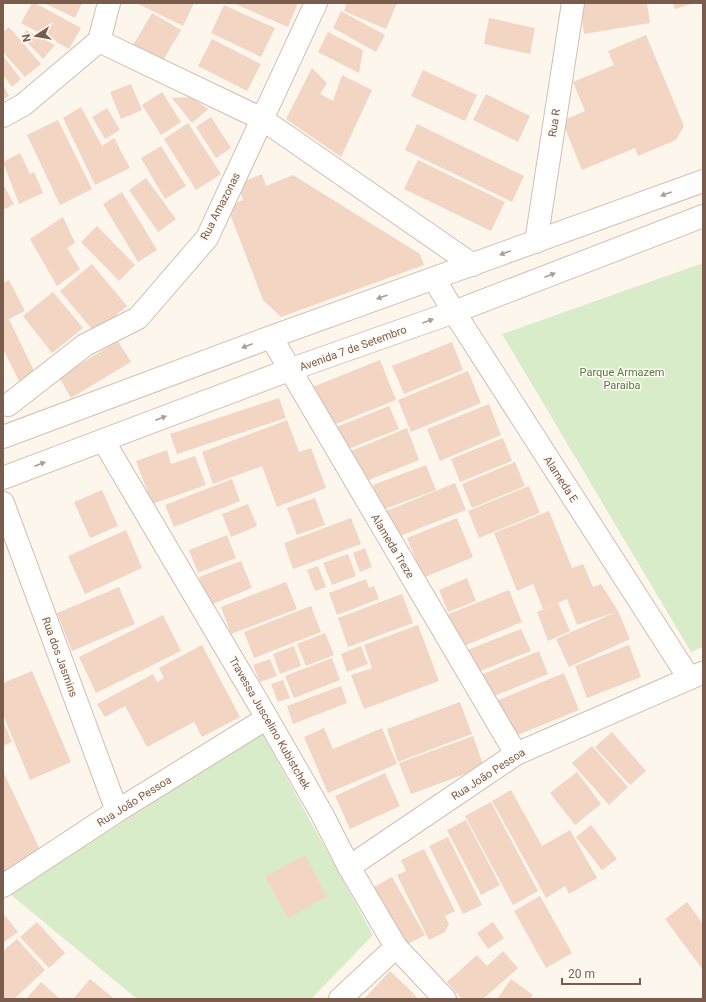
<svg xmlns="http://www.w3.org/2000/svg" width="706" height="1002" viewBox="0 0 706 1002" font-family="Roboto,sans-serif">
	<rect width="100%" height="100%" fill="#fdf6ec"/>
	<g fill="#d8ecc9">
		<polygon points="703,263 703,647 691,652 502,334"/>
		<polygon points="262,733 373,935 311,999 137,999 10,894"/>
	</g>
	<g fill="#f3d5c3">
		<polygon points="32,3 35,3 81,28 69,49 21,23"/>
		<polygon points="44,3 82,3 75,18"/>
		<polygon points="136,3 194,3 183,26"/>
		<polygon points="233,3 298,3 288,27"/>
		<polygon points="347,3 397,3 386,29 344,11"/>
		<polygon points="580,3 647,3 650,23 584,34"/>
		<polygon points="673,3 695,3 675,9"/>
		<polygon points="224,5 275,28 261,57 211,33"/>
		<polygon points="341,11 385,35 376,52 333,28"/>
		<polygon points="152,13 181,30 162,62 133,45"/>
		<polygon points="489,18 535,28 530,54 484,44"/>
		<polygon points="9,27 41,64 25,77 3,52 3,32"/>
		<polygon points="26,30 55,45 43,59 22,37"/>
		<polygon points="328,32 363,50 359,73 318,52"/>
		<polygon points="646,35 684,126 676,140 638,156 635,148 582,170 562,121 585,111 573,82 614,65 608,51"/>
		<polygon points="212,39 261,64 247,91 198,66"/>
		<polygon points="3,56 21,79 12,87 3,75"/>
		<polygon points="312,68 327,83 320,94 333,101 342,75 372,90 341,157 286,119"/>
		<polygon points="423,70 477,95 465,121 411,96"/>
		<polygon points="131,84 142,110 121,119 110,92"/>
		<polygon points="3,85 9,96 3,100"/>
		<polygon points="162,92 181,122 161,135 142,105"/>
		<polygon points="486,94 530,116 518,142 473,120"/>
		<polygon points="191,97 208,109 192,123 172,98"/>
		<polygon points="81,107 102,146 114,138 130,168 95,185 63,118"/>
		<polygon points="107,108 120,130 105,139 92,117"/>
		<polygon points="211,117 231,148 216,158 196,127"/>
		<polygon points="58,120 92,189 60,205 27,135"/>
		<polygon points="188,123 221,174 196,190 164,139"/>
		<polygon points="417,124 524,176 512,202 405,150"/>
		<polygon points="161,146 186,186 165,199 141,158"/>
		<polygon points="20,153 30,174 34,172 43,193 19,204 3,162"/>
		<polygon points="418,160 505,202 491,231 404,189"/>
		<polygon points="262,174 266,186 293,175 420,254 424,265 281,317 263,300 227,206 243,200 237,184"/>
		<polygon points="146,178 176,219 158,232 129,190"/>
		<polygon points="3,184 14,204 3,210"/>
		<polygon points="122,192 157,250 138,262 103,204"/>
		<polygon points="63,217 75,243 67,248 80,269 57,286 30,239"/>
		<polygon points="97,226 135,265 119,281 81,242"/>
		<polygon points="92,264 127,306 95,333 60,291"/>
		<polygon points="9,280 25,311 9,319 34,371 19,381 3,349 3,283"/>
		<polygon points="53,292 83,328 52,353 23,316"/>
		<polygon points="118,341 131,362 71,398 59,377"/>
		<polygon points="452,342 463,370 404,394 392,366"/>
		<polygon points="380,360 396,400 326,428 310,388"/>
		<polygon points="468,371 481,403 411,432 398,400"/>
		<polygon points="279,398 286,418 177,454 170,434"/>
		<polygon points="489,404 501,435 440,461 427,429"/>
		<polygon points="389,406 399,429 343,451 334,428"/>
		<polygon points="287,420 299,452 311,448 326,488 277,507 262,466 213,484 202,452"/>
		<polygon points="407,428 419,460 364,482 351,451"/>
		<polygon points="503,438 512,461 460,482 451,459"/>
		<polygon points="167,450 171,464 195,456 206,485 152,504 136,461"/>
		<polygon points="515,462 525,486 472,508 462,484"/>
		<polygon points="426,465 436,490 382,510 373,485"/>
		<polygon points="232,479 240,501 174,527 165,505"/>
		<polygon points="455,483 466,510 395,538 384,512"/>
		<polygon points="529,486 540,513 479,538 468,511"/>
		<polygon points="102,490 118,526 90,538 74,502"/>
		<polygon points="315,498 325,525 297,535 287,508"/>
		<polygon points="248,504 257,526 231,537 222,514"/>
		<polygon points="549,511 572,568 583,564 593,587 601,584 618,611 630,639 569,667 556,639 616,612 577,625 567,599 543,609 533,584 517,591 494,533"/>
		<polygon points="351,518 361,544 293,569 284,543"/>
		<polygon points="457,518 473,557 423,578 407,538"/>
		<polygon points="126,530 142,568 85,594 68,556"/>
		<polygon points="227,535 236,558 198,573 189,550"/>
		<polygon points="365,548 372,567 360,572 353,553"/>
		<polygon points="348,554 356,576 332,585 323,563"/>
		<polygon points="241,561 252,588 210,605 199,577"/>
		<polygon points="318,566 326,587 315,591 307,570"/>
		<polygon points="467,578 476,601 448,612 439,590"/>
		<polygon points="366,579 369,588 374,586 379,599 337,615 329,593"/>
		<polygon points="286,582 297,609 231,634 221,607"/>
		<polygon points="119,587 135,624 72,651 57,613"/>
		<polygon points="509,590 522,622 459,648 446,615"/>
		<polygon points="402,594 413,623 348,647 338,618"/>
		<polygon points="558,603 570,631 548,641 537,612"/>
		<polygon points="311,606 321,632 254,658 244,632"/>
		<polygon points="163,615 181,651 96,693 79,657"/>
		<polygon points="418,625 439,681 364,709 351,675 372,668 364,645"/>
		<polygon points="521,629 531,651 473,674 465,651"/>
		<polygon points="325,633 334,655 306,666 297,644"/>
		<polygon points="202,645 240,717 202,737 194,722 147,747 125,706 105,717 97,704 153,674 157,682 164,678 159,668"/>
		<polygon points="629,645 641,677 587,698 575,666"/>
		<polygon points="294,646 301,666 280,674 273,654"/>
		<polygon points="361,646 368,664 347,672 341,654"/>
		<polygon points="539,651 548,674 492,697 483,674"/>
		<polygon points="332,658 340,680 294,698 285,676"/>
		<polygon points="270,659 277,676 260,682 253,665"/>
		<polygon points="32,671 71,762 30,780 3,715 3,683"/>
		<polygon points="564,673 579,710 510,738 496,701"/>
		<polygon points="283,680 290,698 278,702 271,684"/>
		<polygon points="341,686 347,703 293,724 287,706"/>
		<polygon points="460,702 472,734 398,762 387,729"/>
		<polygon points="3,721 12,742 3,746"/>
		<polygon points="324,728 333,749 382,728 397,764 328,793 304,737"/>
		<polygon points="612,732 646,771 630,785 595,747"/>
		<polygon points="473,736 484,767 411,794 399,763"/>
		<polygon points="592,746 628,787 609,805 572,763"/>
		<polygon points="3,771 43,856 3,874"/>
		<polygon points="577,772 601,804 575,825 550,793"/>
		<polygon points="385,773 400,806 350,829 335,796"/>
		<polygon points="511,790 542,846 570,830 597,878 569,894 565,886 546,898 492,801"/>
		<polygon points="491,802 538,891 513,905 465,816"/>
		<polygon points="466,820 500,885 481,895 447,830"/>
		<polygon points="591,825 617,859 602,870 576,837"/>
		<polygon points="448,837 482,905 463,914 429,846"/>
		<polygon points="424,849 455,911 445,916 449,924 445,932 429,940 397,875 406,871 401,860"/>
		<polygon points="305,855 327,896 288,918 265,877"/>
		<polygon points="392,877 425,935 406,945 374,887"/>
		<polygon points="540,896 572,953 546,968 514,911"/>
		<polygon points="687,902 703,924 703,970 665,919"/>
		<polygon points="3,913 18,932 3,943"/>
		<polygon points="37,922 65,953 49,968 20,937"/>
		<polygon points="493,922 504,938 488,949 477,933"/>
		<polygon points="17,939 45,970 14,999 3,999 3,951"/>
		<polygon points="503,951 518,968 483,999 462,999 447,982 477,955 487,966"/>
		<polygon points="390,971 412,992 418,999 364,999"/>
		<polygon points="90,979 112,997 114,999 73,999"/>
		<polygon points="511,979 533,995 530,999 497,999"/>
		<polygon points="41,982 60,999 26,999"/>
	</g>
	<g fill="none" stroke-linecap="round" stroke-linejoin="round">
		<g stroke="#d1beb0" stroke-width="24">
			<g id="street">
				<polyline points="99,41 262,119 473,265"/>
				<polyline points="3,116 23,105 99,41 109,3"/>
				<polyline points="536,242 573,3"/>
				<polyline points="434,279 454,312 689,678"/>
				<polyline points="271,337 516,754"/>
				<polyline points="8,405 85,345 138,318 207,238 316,3"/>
				<polyline points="103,440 267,718 322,814 349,867 396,947 445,999"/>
				<polyline points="3,503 117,811"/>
				<polyline points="349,867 516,754 702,673"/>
				<polyline points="3,886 117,811 267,718"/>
				<polyline points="340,999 396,947"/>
			</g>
		</g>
		<g stroke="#d6c0b0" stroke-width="24">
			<g id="secondary">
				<polyline points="3,437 271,337 703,181"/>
				<polyline points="3,478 289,370 454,312 703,216"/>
			</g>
		</g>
		<use href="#street" stroke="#fff" stroke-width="22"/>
		<use href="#secondary" stroke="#fff" stroke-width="22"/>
	</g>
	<defs><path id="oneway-solid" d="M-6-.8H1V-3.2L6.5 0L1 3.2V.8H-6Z"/></defs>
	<g fill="#af9d94">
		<use href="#oneway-solid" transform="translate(666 194) rotate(160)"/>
		<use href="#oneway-solid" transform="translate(505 253) rotate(160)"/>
		<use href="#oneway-solid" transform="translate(550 275) rotate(-21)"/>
		<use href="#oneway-solid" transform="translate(382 297) rotate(160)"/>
		<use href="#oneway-solid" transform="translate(428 321) rotate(-20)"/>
		<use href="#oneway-solid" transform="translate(247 346) rotate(159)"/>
		<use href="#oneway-solid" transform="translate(161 418) rotate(-21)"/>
		<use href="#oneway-solid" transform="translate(40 464) rotate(-21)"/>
	</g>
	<g text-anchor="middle" stroke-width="3" stroke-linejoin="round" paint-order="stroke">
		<g font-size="11" fill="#7a5c4d" stroke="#fffaf3">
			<text transform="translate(554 123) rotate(-81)" y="4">Rua R</text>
			<text transform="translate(220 206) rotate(-63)" y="4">Rua Amazonas</text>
			<text transform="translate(353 348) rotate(-20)" y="4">Avenida 7 de Setembro</text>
			<text transform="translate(561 479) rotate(57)" y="4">Alameda E</text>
			<text transform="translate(393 546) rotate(59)" y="4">Alameda Treze</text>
			<text transform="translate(60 657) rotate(70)" y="4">Rua dos Jasmins</text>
			<text transform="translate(270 723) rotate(60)" y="4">Travessa Juscelino Kubistchek</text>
			<text transform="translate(488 774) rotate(-33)" y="4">Rua João Pessoa</text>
			<text transform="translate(134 801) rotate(-32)" y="4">Rua João Pessoa</text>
		</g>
		<g font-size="11" fill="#537a41" stroke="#fffaf3">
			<text x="622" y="376">Parque Armazem<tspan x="622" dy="13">Paraiba</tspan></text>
		</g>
	</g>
	<rect width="706" height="1002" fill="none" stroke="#7a5c4d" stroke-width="8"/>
	<g transform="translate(36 36) rotate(258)" stroke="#fffaf3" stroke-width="3" paint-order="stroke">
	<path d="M0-3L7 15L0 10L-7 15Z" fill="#7a5c4d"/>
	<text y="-6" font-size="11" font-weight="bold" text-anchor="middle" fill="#7a5c4d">N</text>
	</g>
	<path d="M562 978v6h78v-6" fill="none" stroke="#7a5c4d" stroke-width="2"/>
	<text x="568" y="978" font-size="12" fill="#7a5c4d" stroke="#fffaf3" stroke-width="3" paint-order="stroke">20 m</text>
</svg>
